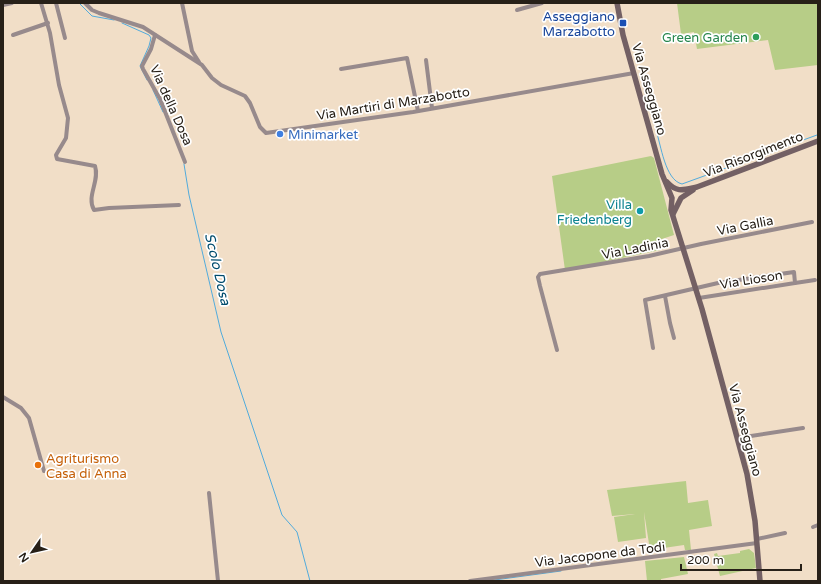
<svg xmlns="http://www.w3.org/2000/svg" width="821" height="584" viewBox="0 0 821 584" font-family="'Varela Round',sans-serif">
	<rect width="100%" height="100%" fill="#f1dec7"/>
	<g fill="#b7cd87">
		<polygon points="677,3 818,3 818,65 775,70 768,40 697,49 694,32 681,34"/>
		<polygon points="651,156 654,158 674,235 659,240 660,250 565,270 552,176"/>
		<polygon points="686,481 688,503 708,500 712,526 689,530 691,550 685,550 684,545 650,550 644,512 646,538 618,542 614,517 635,514 612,516 607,490"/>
		<polygon points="749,549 754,553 756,568 720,576 714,554 717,553 718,556 740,553 740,551"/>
		<polygon points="684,557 688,574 661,579 661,581 647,581 645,561"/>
	</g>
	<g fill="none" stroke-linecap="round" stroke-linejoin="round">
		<g stroke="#52abdc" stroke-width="1">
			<polyline points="79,3 92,16 114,20"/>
			<polyline points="122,23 149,35 151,38 149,46 140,66 147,80"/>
			<polyline points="153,90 163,112"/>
			<path d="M 656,130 C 661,145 665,180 682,184 L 817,135"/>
			<polyline points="184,164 189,195 221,332 282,515 297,532 310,581"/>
			<polyline points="487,581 561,571"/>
		</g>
		<g stroke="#978a8c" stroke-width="4">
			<path d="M 41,3 L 50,33 L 59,85 L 68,118 L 66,138 L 56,155 L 57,159 L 95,166 C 100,181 86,196 94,210 L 109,208 L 179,205"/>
			<polyline points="56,3 65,38"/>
			<polyline points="85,3 92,10 99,13 143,27 188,56 202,65 212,78 221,85 245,96 250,103 260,127 266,133 413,112 634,73"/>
			<polyline points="182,3 192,51 199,62"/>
			<polyline points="3,5 12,3"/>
			<polyline points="517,10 542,3"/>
			<polyline points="13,35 48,23"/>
			<polyline points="155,35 151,49 142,66 143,69 160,99 185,162"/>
			<polyline points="426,60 432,108"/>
			<polyline points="341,69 407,58 418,111"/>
			<polyline points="795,283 815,280"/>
			<polyline points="665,296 670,323 674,338"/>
			<polyline points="653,348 645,300 718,283 794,272 795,283 699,298"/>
			<polyline points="557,350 540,286 538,277 540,274 649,256 701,244 812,222"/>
			<polyline points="3,397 21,408 29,418 44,471"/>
			<polyline points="738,438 803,428"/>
			<polyline points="209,493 218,581"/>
			<polyline points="813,527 818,525"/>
			<polyline points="757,539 785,533"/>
			<polyline points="470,581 757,543"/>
		</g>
		<g stroke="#736064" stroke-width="5.5">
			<polyline points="617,3 623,35 662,174 672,198 671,210 702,309 747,474 755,521 760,581"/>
			<path d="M 667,182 C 677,193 683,190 697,187 L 818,141"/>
			<polyline points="673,214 681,198 693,190"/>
		</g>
	</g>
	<rect fill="#1a4fb4" stroke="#fff" stroke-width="1.5" x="619" y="19" width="8" height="8" rx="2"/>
	<circle fill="#2e9e5b" stroke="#fff" stroke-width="1.5" cx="756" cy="37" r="4"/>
	<circle fill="#3f7fe0" stroke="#fff" stroke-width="1.5" cx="280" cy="134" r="4"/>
	<circle fill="#0f9aa8" stroke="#fff" stroke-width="1.5" cx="640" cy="211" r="4"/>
	<circle fill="#e8710a" stroke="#fff" stroke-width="1.5" cx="38" cy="465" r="4"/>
	<g text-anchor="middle" stroke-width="3.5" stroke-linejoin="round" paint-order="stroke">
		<g font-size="13" fill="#164399" stroke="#fff" text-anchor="end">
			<text x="615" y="21">Asseggiano<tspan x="615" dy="15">Marzabotto</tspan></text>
		</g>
		<g font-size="13" fill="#27864d" stroke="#fff" text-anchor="end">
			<text x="748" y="42">Green Garden</text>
		</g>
		<g font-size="13" fill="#272018" stroke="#fff">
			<text transform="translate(650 89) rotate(74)" y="5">Via Asseggiano</text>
			<text transform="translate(393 103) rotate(-9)" y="5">Via Martiri di Marzabotto</text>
			<text transform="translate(172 105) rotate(66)" y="5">Via della Dosa</text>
			<text transform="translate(753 154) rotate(-21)" y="5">Via Risorgimento</text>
			<text transform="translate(745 225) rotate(-11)" y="5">Via Gallia</text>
			<text transform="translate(635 248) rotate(-11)" y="5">Via Ladinia</text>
			<text transform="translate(751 279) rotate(-9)" y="5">Via Lioson</text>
			<text transform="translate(746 430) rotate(75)" y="5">Via Asseggiano</text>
			<text transform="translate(600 554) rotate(-7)" y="5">Via Jacopone da Todi</text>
		</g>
		<g font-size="13" fill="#366cbe" stroke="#fff" text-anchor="start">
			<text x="288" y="139">Minimarket</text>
		</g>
		<g font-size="13" fill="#0d838f" stroke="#fff" text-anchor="end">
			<text x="632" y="209">Villa<tspan x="632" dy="15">Friedenberg</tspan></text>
		</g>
		<g font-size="13" fill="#c56008" stroke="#fff" text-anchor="start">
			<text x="46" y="463">Agriturismo<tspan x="46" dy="15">Casa di Anna</tspan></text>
		</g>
		<g font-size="14" font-style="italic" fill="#004c6d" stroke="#fff">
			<text transform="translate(218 269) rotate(77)" y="5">Scolo Dosa</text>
		</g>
	</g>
	<rect width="821" height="584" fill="none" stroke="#272018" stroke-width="8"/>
	<g transform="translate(32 552) rotate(236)" stroke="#ffffff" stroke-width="3" paint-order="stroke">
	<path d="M0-3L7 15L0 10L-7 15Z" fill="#272018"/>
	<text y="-6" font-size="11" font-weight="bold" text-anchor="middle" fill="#272018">N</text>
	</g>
	<path d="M681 564v6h120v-6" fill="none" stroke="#272018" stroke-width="2"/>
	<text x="687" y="564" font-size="12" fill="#272018" stroke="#ffffff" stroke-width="3" paint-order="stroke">200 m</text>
</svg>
